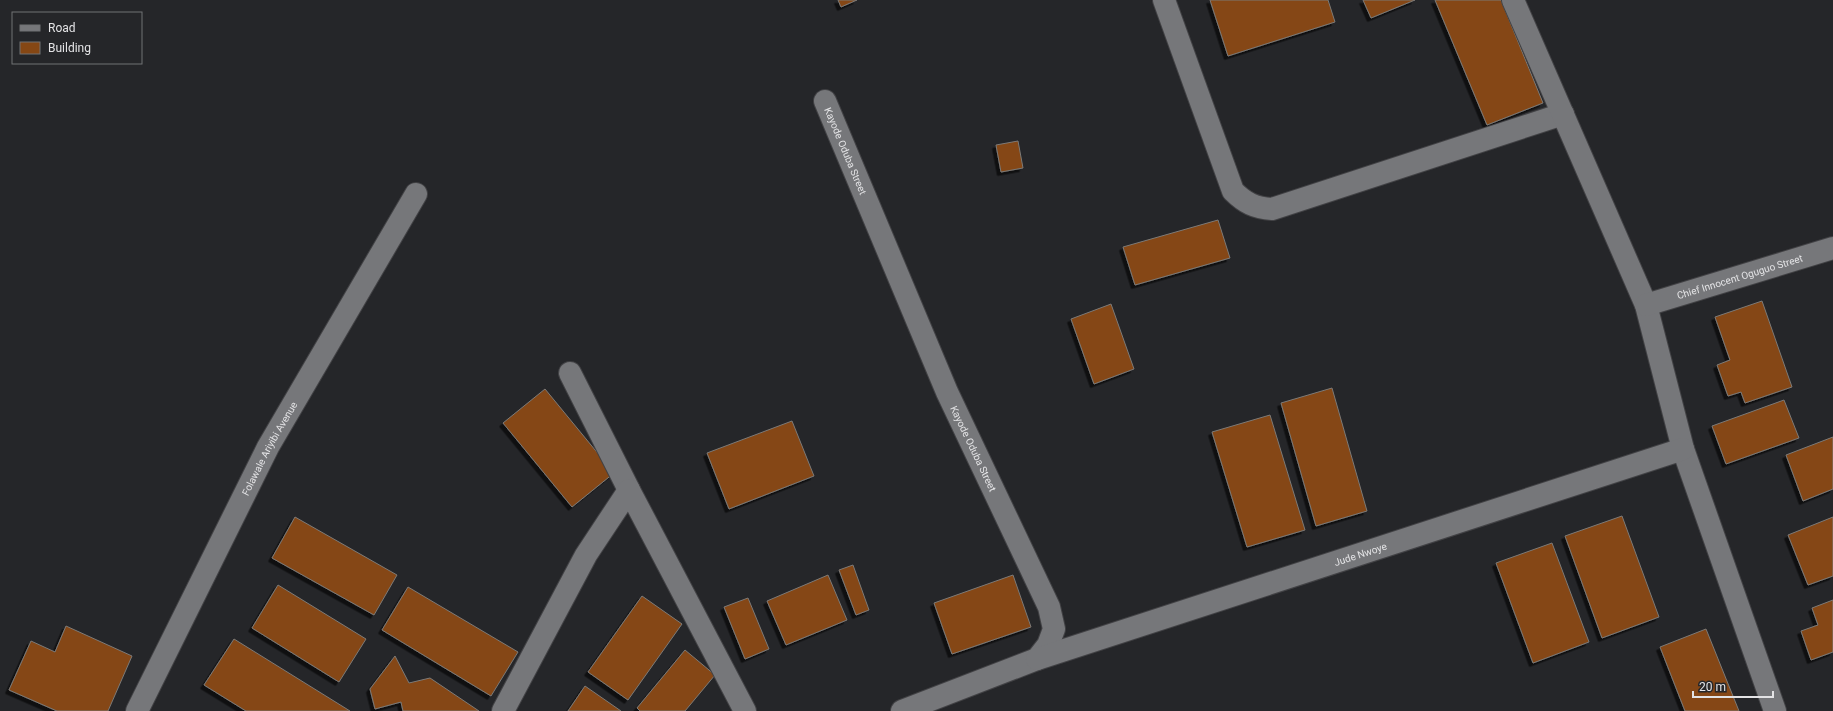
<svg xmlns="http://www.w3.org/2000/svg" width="1833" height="711" viewBox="0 0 1833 711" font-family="Roboto,sans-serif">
	<defs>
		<filter id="shadow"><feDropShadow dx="-3.5" dy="3.5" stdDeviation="0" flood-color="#0009"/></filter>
	</defs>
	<rect width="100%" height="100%" fill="#252629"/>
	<g fill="#854714" stroke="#7d7a77" filter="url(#shadow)">
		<polygon points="838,0 857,0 841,7"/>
		<polygon points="1210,0 1328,0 1335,22 1228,56"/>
		<polygon points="1363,0 1415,0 1371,18"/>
		<polygon points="1435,0 1501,0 1543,103 1487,125"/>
		<polygon points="1018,141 1023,168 1001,172 996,145"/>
		<polygon points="1218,220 1230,258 1135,285 1123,247"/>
		<polygon points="1762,301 1792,387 1745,403 1741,392 1728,396 1717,365 1730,360 1715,317"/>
		<polygon points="1111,304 1134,369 1094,384 1071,319"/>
		<polygon points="1332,388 1367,511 1316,526 1281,403"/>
		<polygon points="545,389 614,473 572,507 503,423"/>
		<polygon points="1784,400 1799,438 1726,464 1712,426"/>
		<polygon points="1270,415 1305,530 1247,547 1212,432"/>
		<polygon points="792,421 814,476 729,509 707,453"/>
		<polygon points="1833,437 1833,489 1803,501 1786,455"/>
		<polygon points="1622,516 1659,617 1602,638 1565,536"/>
		<polygon points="295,517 397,575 374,615 272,558"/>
		<polygon points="1833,517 1833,576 1808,585 1788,535"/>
		<polygon points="1552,543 1589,642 1533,663 1496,563"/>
		<polygon points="853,565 869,610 856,615 839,570"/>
		<polygon points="828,575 847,620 786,645 767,601"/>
		<polygon points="1013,575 1031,627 952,654 934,603"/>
		<polygon points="278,585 366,639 339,682 252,628"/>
		<polygon points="408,587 518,652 491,696 382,630"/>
		<polygon points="642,596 682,624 628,700 588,672"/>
		<polygon points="748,598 769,649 745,659 724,607"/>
		<polygon points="1833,600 1833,652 1811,660 1801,631 1818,625 1812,608"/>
		<polygon points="66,626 132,656 108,711 57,711 9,690 31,641 55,652"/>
		<polygon points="1706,629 1739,711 1685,711 1660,647"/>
		<polygon points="234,639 350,711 246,711 204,685"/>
		<polygon points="685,650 715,675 685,711 640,711 637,708"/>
		<polygon points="395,656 409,683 430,678 479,711 403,711 401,702 375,709 370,689"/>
		<polygon points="585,686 621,711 568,711"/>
	</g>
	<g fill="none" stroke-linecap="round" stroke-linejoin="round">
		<g stroke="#424245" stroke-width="24">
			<g id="minor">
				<path d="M 1164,0 L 1233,191 C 1245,203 1255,208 1272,209 L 1563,114"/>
				<polyline points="1513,0 1646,305 1683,449 1775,711"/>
				<path id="s1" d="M 825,101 L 947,392 L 1049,607 L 1054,629 L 1048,645 L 1037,659 L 902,711"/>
				<path id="s2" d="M 1646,305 L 1833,248"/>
				<polyline points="570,373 629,490"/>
				<path id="s3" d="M 1037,659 L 1683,449"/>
				<path id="s4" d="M 137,711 L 268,447 L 416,194"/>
				<polyline points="503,711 586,555 629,490 745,711"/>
			</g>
		</g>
		<use href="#minor" stroke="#76777a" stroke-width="22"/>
	</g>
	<g text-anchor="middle" stroke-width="3" stroke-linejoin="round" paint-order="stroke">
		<g font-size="10" fill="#e3e3e5" stroke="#252629">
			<text dy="4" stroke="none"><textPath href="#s1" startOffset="54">Kayode Oduba Street</textPath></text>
			<text dy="4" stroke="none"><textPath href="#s2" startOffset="98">Chief Innocent Oguguo Street</textPath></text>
			<text dy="4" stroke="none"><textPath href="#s4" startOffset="294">Folawale Ariyibi Avenue</textPath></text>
			<text dy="4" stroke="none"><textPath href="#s1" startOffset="378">Kayode Oduba Street</textPath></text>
			<text dy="4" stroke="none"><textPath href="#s3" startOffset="340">Jude Nwoye</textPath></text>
		</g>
	</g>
	<rect x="12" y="12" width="130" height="52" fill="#252629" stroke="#717274"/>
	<rect x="20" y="25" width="20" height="6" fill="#76777a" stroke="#717274"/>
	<text x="48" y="32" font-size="12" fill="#e3e3e5">Road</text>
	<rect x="20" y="42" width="20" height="12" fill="#854714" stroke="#717274"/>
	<text x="48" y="52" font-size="12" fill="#e3e3e5">Building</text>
	<path d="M1693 691v6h80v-6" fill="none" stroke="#e3e3e5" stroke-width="2"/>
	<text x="1699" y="691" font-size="12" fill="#e3e3e5" stroke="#252629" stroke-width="3" paint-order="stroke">20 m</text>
</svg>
